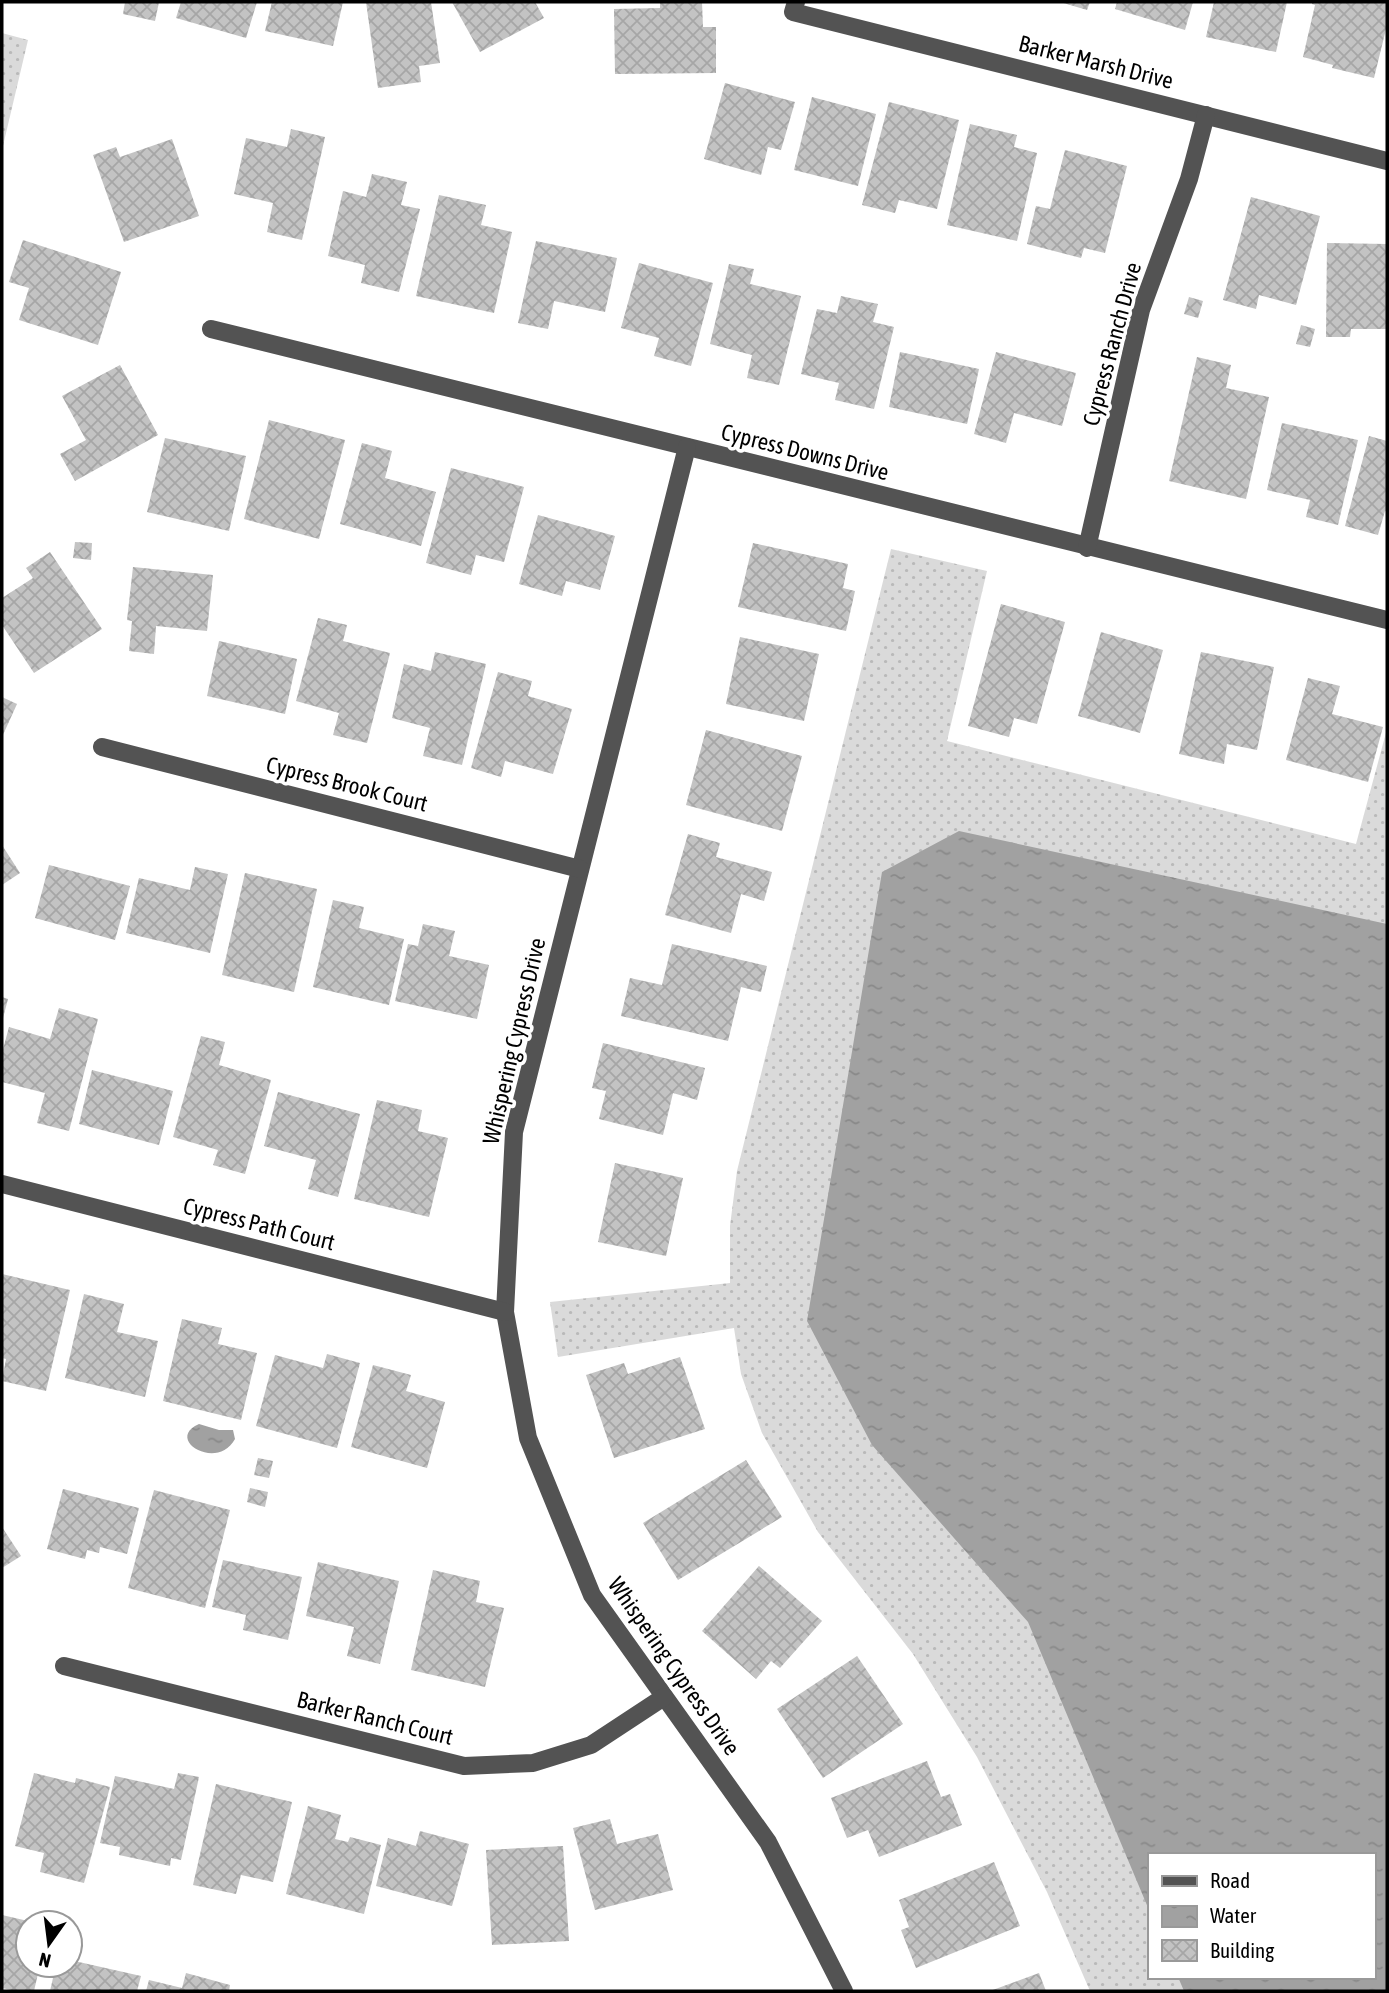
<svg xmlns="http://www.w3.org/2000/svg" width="1389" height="1993" viewBox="0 0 1389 1993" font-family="'Asap Condensed',sans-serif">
	<defs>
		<pattern id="grass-dots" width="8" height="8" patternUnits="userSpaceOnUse" patternTransform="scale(1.75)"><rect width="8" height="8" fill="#dadada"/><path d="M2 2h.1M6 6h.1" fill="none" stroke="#b9b9b9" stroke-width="1.8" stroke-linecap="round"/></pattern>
		<pattern id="water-ripples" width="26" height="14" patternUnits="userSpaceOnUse" patternTransform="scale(1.75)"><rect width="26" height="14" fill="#a1a1a1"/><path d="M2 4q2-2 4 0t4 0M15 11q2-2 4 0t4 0" fill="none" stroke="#898989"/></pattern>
		<pattern id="building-cross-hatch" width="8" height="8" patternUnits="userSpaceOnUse" patternTransform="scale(1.75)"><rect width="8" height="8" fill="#c3c3c3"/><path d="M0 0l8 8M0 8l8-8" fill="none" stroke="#a6a6a6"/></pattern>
	</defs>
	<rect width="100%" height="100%" fill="#fff"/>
	<g fill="url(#grass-dots)" fill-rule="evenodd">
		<polygon points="2,33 28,40 2,150"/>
		<path d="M 891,549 L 987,571 L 947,741 L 1356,844 L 1387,729 L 1387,1991 L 1090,1991 L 1047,1892 L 977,1757 L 913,1654 L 818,1532 L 762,1433 L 741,1374 L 734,1328 L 558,1357 L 550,1302 L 730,1283 L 730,1226 L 737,1171 ZM 1149,1855 L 1373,1855 L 1373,1977 L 1149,1977 Z"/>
	</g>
	<g fill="url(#water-ripples)">
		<polygon points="959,831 1387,924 1387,1991 1184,1991 1178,1977 1373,1977 1373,1855 1149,1855 1149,1910 1028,1622 872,1445 807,1321 882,872"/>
		<path d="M 199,1424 L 219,1430 L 233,1430 L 235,1439 C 217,1472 164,1439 199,1424 Z"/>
	</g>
	<g fill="url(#building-cross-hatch)">
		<polygon points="125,2 159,2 155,21 123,14"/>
		<polygon points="181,2 257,2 246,38 176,18"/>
		<polygon points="272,2 343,2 333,46 265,31"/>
		<polygon points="366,2 431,2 440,63 419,66 421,82 378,88"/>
		<polygon points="452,2 535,2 544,18 480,52"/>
		<polygon points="660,2 702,2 703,27 716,27 716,73 615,74 614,9 660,8"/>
		<polygon points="1060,2 1090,2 1087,10"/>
		<polygon points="1117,2 1193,2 1185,30 1115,9"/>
		<polygon points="1214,2 1287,2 1276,52 1206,37"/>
		<polygon points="1312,2 1387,2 1387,25 1374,78 1332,68 1333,65 1303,57 1315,5 1312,4"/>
		<polygon points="725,83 795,102 781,150 768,147 761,175 704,159"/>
		<polygon points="812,97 876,114 858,186 794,170"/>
		<polygon points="889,102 959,120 937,209 899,200 895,213 862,205"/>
		<polygon points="970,124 1017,135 1014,147 1037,153 1017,241 947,225"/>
		<polygon points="291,129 325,137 302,240 267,232 273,203 234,194 246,138 287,147"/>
		<polygon points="172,139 199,216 124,242 93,155 116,147 120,157"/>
		<polygon points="1065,150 1127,166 1105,253 1084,248 1081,258 1027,244 1036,206 1050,209"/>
		<polygon points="372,174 407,182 401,205 420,209 399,292 361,283 365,265 328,256 343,191 366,197"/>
		<polygon points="439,195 486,205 481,225 512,232 494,313 416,296"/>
		<polygon points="1251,197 1320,216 1296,305 1259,295 1256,309 1223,300"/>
		<polygon points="23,240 121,272 98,345 19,320 29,288 9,282"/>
		<polygon points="536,241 617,258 605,312 554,301 548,329 518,323"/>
		<polygon points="1327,243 1387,244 1387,329 1351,329 1350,337 1326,337"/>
		<polygon points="639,263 713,283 691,366 654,356 659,338 621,328"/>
		<polygon points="729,264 754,269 750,284 801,296 779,385 747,378 752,355 710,344"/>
		<polygon points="841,296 878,304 873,322 894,327 874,409 835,400 839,383 801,374 817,309 837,313"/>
		<polygon points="1189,297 1203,301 1198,318 1184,314"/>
		<polygon points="1301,325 1315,329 1310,347 1296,344"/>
		<polygon points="900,352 979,369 967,424 889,407"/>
		<polygon points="996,352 1076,373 1062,426 1014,413 1006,443 974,434"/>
		<polygon points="1197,357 1231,365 1226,388 1269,397 1246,499 1169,481"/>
		<polygon points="120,365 158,435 75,481 60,454 86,440 62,396"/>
		<polygon points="269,420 345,440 319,539 244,519"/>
		<polygon points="1282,423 1358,440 1338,525 1306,517 1310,500 1267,490"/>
		<polygon points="1369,436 1387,441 1387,512 1385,511 1378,535 1345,526"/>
		<polygon points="165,438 246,456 229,531 147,512"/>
		<polygon points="362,443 392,451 385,478 436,492 421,546 340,524"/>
		<polygon points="451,468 524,487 504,562 476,555 471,575 426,563"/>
		<polygon points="538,515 615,536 600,590 566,581 562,596 519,584"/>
		<polygon points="75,542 92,543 91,560 73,558"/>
		<polygon points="753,543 848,564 843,588 855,591 846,631 738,607"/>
		<polygon points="50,552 102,629 34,673 2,625 2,598 33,578 26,568"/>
		<polygon points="133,567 213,575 207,631 156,626 154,654 129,651 132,621 127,620"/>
		<polygon points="1001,604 1065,622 1037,724 1014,718 1009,737 968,726"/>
		<polygon points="318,618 347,625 343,641 390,653 367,743 333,735 339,713 296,701"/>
		<polygon points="1101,632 1163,650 1140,733 1078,716"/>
		<polygon points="740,637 819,654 804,721 726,704"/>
		<polygon points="219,641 297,659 285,714 207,696"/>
		<polygon points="435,652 486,664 462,765 423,756 430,728 392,718 404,664 431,671"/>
		<polygon points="1201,652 1274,667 1257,750 1227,744 1224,764 1179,754"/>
		<polygon points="498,672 532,681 528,696 572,709 553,774 505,761 501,777 471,768"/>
		<polygon points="1308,678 1340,686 1332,714 1383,727 1368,782 1286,760"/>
		<polygon points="2,697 17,704 2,737"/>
		<polygon points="706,730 802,756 782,831 686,805"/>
		<polygon points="688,834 720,843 716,857 772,872 764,901 741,894 731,933 665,915"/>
		<polygon points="2,845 20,873 2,885"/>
		<polygon points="49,865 130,886 115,940 35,918"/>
		<polygon points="195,867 228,874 210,953 126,933 139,878 190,890"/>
		<polygon points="245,873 317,889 294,992 222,975"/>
		<polygon points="333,900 364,907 359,928 404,939 389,1005 313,987"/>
		<polygon points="423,924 455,931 449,956 489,965 477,1019 395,1001 408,944 418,946"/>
		<polygon points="672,944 767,966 761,992 741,987 728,1041 621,1016 630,978 662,985"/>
		<polygon points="2,997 8,999 3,1018 2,1018"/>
		<polygon points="59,1008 98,1019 69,1131 37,1123 45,1093 2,1082 2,1053 9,1027 50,1039"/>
		<polygon points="201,1036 225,1042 219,1065 271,1080 245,1174 213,1165 218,1150 173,1137"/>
		<polygon points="603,1043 705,1068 697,1100 673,1093 663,1135 599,1119 606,1091 592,1088"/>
		<polygon points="92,1070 173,1091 159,1145 79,1124"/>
		<polygon points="278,1092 360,1114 338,1197 308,1189 316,1160 264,1146"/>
		<polygon points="377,1100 422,1110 418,1131 448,1138 429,1217 354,1199"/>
		<polygon points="615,1163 683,1178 666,1256 598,1242"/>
		<polygon points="2,1274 70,1290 46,1391 2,1381 6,1359 2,1358"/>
		<polygon points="84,1294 124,1304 117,1332 158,1341 145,1397 65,1378"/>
		<polygon points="182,1319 222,1328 218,1344 257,1353 241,1420 163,1401"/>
		<polygon points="327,1354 360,1363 337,1448 256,1426 275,1355 323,1368"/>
		<polygon points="680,1357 705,1429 614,1458 586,1375 624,1363 628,1374"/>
		<polygon points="373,1365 411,1375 406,1391 445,1402 427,1468 351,1447"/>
		<polygon points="258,1458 273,1461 269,1478 254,1475"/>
		<polygon points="746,1460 782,1517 678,1580 643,1523"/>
		<polygon points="250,1488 268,1492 265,1507 247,1502"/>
		<polygon points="63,1489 139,1508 127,1554 100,1547 99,1553 87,1550 85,1559 47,1549"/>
		<polygon points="154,1490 230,1510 205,1608 128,1588"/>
		<polygon points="2,1527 21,1556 2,1568"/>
		<polygon points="223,1560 302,1577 288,1640 243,1630 246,1615 212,1607"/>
		<polygon points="318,1562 399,1581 380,1664 347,1656 354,1627 306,1616"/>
		<polygon points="759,1566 822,1621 780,1668 771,1661 756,1679 702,1631"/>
		<polygon points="433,1570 480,1581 476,1602 504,1608 485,1687 411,1670"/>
		<polygon points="857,1656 903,1724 823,1778 777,1709"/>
		<polygon points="927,1761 941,1797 950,1794 962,1825 879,1857 868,1830 847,1838 831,1798"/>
		<polygon points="34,1773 75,1783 76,1778 110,1787 84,1883 40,1872 44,1853 15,1846"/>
		<polygon points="178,1773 199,1777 181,1860 171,1858 170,1866 119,1855 120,1847 100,1843 115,1776 174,1789"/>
		<polygon points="216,1784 292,1802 273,1882 241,1875 236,1894 193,1885"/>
		<polygon points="308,1806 341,1815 335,1839 348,1842 350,1837 381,1845 364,1914 286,1894"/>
		<polygon points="610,1819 617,1844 658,1834 673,1890 595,1910 573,1828"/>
		<polygon points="420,1831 469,1844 452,1906 376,1886 388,1838 416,1846"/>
		<polygon points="563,1846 569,1941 492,1945 486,1850"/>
		<polygon points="994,1862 1020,1926 916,1968 901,1930 909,1927 899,1900"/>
		<polygon points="2,1915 28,1921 28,1965 40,1965 34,1991 15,1991 2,1988"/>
		<polygon points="70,1960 141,1976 137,1991 50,1991 56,1965 70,1965"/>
		<polygon points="186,1973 230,1985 229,1991 146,1991 149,1980 182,1988"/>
		<polygon points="1039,1973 1046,1991 990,1991"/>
	</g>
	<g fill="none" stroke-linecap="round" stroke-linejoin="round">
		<g stroke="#535353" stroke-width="18">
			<polyline points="796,2 793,12 1387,161"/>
			<polyline points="211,329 1387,620"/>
			<polyline points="687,447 514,1132 505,1312 528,1438 592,1595 768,1842 844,1991"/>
			<polyline points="1087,548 1141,310 1189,179 1206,115"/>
			<polyline points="102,747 580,869"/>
			<polyline points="2,1184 505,1312"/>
			<polyline points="64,1666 464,1766 533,1763 591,1745 664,1697"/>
		</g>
	</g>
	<g text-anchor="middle" stroke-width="7" stroke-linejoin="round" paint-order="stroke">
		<g font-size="23" fill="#000" stroke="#fff">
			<text transform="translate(1096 62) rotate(14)" y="8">Barker Marsh Drive</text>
			<text transform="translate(1112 344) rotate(-75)" y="8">Cypress Ranch Drive</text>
			<text transform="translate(805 452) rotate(14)" y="8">Cypress Downs Drive</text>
			<text transform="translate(347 784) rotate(14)" y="8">Cypress Brook Court</text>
			<text transform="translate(514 1041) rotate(-77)" y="8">Whispering Cypress Drive</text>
			<text transform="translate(259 1224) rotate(14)" y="8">Cypress Path Court</text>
			<text transform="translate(674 1666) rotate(55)" y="8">Whispering Cypress Drive</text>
			<text transform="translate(375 1718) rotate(14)" y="8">Barker Ranch Court</text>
		</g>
	</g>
	<rect width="1389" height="1993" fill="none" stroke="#000000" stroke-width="7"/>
	<rect x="1148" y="1853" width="228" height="126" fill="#ffffff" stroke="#999999" stroke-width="2"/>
	<rect x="1162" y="1876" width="35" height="10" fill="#535353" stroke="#999999" stroke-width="2"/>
	<text x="1210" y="1888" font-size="21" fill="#000000">Road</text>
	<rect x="1162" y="1906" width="35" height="21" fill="url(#water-ripples)" stroke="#999999" stroke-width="2"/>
	<text x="1210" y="1923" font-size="21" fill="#000000">Water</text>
	<rect x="1162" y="1940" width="35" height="21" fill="url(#building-cross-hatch)" stroke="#999999" stroke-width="2"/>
	<text x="1210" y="1958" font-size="21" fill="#000000">Building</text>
	<g transform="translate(49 1944) rotate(194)"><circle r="33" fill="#ffffff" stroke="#999999" stroke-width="2"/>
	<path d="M0-5L12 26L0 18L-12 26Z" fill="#000000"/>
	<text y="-10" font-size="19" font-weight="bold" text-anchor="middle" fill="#000000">N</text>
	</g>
</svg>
